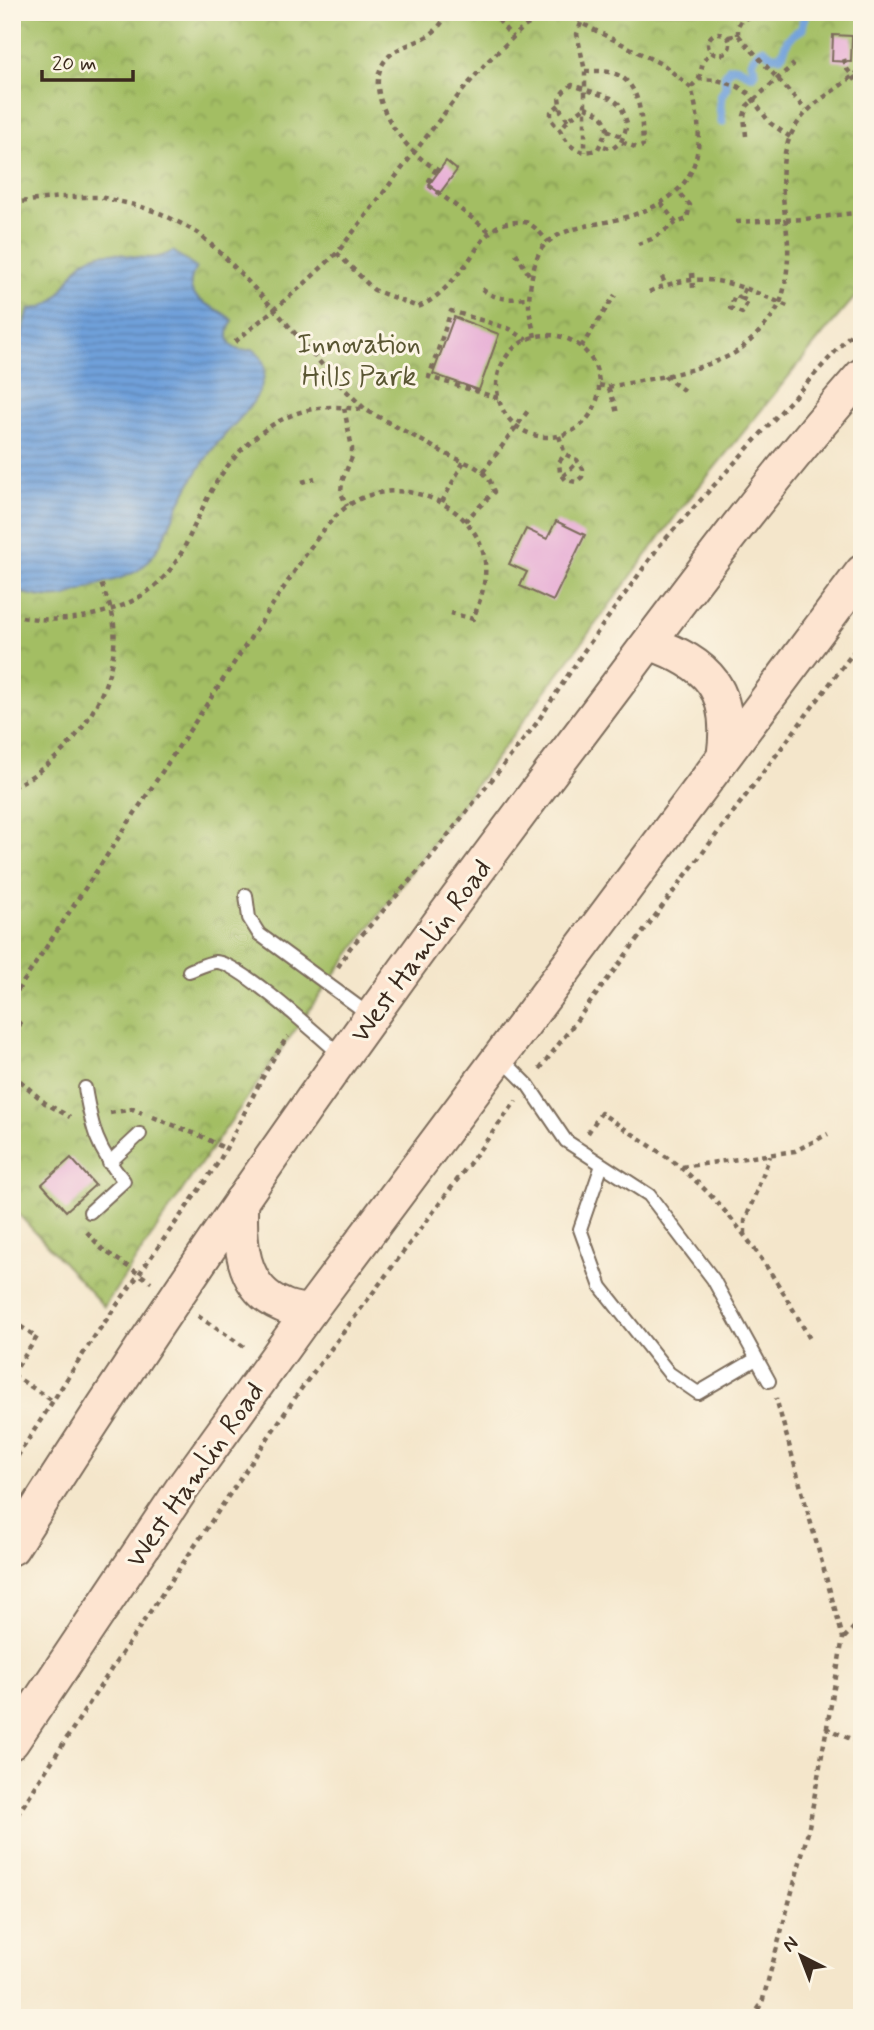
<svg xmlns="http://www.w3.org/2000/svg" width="874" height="2030" viewBox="0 0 874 2030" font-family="Mynerve,sans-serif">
	<defs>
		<pattern id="park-crowns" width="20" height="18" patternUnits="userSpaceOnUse" patternTransform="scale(1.75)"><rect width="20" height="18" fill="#a3be64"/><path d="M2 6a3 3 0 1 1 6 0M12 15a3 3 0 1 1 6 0" fill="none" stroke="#869b52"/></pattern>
		<pattern id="water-rules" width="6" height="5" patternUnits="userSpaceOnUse" patternTransform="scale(1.75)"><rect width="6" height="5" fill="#70a0da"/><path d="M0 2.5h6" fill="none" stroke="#5d83b0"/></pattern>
	</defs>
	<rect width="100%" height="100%" fill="#fcf5e5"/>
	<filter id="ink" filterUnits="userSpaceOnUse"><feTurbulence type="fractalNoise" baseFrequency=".0143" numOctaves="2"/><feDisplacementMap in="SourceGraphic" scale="14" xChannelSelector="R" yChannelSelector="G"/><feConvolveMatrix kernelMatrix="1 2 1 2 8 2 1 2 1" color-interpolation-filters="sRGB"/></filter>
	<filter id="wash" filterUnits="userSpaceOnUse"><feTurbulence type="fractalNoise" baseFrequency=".00686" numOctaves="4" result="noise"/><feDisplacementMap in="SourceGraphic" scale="28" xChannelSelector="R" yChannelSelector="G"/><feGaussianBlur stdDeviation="1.57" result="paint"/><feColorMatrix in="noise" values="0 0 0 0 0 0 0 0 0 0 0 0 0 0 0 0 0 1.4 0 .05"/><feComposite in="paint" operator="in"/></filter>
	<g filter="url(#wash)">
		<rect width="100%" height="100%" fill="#f4e6cb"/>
		<polygon fill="url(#park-crowns)" stroke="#6f7441" stroke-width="2" points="12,12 862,12 862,289 824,333 681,509 324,989 186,1185 104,1307 12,1207"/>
		<path fill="url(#water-rules)" stroke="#56657c" stroke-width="2" d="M 173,251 L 196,268 C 176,303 217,303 233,321 C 221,338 232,356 253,349 C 266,359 267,370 261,387 C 253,410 224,432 209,454 C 200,467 191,481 184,495 C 170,520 163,550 140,569 C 129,577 114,580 101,584 C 87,587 74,596 60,597 C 44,599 27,594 12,591 L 12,355 L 22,334 L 29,309 C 69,308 63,268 93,256 C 121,245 142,269 173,251 Z"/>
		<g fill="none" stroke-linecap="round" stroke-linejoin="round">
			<path stroke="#70a0da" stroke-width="9" d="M 722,122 L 720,106 L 721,96 L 726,87 L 725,76 L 730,68 L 736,67 L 752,75 L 755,71 L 752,62 C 754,57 757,51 763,49 L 772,56 L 780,56 C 785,51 784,48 787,42 C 789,36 797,32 802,29 L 805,12"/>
		</g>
		<g id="blocks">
			<g fill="#e7afd6">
				<polygon points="833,35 852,36 851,62 832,61"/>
				<polygon points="446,161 457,170 440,193 429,185"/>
				<polygon points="454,317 499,334 479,390 433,374"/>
				<polygon points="556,521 585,535 553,601 520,586 527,572 509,564 526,529 547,539"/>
				<polygon points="71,1158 95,1185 66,1211 42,1184"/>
			</g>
		</g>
	</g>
	<g filter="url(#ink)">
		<use href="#blocks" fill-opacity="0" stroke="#7c6c5b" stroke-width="2"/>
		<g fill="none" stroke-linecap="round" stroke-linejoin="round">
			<g stroke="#7c6c5b" stroke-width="16">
				<g id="service">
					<polyline points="246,895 249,918 259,934 371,1016"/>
					<path d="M 189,971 C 197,968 207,963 215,962 C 237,960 321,1038 341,1055"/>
					<polyline points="501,1058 528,1085 566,1141 649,1195 713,1279 769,1381"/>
					<path d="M 85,1088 C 92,1129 97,1149 124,1181 L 90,1212"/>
					<polyline points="109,1163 140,1134"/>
					<polyline points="602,1165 580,1229 601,1287 669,1373 698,1393 756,1359"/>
				</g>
			</g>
			<g stroke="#7c6c5b" stroke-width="37">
				<g id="secondary">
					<path d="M 650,643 C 709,664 733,689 724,755"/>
					<path d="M 241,1201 C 239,1239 240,1288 282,1305 C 290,1309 300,1310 309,1312"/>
					<path d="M 12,1548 C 187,1271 376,1003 574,742 C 668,618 759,492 862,375"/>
					<polyline points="12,1742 181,1490 309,1312 862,572"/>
				</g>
			</g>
			<g stroke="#7c6c5b" stroke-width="4.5" stroke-dasharray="5 5" stroke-linecap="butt">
				<polyline points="492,12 512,37"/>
				<polyline points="581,23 577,34 585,71 585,152"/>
				<circle cx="719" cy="44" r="11"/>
				<polyline points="738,35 738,26 741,20 765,12"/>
				<polyline points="729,37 738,35 806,110"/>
				<polyline points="844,59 847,69 862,88"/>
				<path d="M 585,71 C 596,71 608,70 618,75 C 642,86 642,124 643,146 L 638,148 L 621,142"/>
				<polyline points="699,79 703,62 711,51"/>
				<polyline points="691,87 699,79 717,80 737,86 748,93 770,123 790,137"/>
				<polyline points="559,105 551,112 551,120 560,130"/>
				<path d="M 585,107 C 597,111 606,116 607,130 L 598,149 C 580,157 567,146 560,130 L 568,120 Z"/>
				<polyline points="568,120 561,111 559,97 564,91 572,85 611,98 619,104 623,111 627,123 625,132 621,142 612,149 601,145"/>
				<polyline points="607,130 623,137"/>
				<polyline points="746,136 744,116 747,106 794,64"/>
				<polyline points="436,169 427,184 489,231"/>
				<path d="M 439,171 C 430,165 420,159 413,151 C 392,131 361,83 389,56 C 401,45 419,43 432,33 C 439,28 444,19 450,12"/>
				<polyline points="12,203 60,197 100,197 139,206 162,214 182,224 199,234 223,255 275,310 336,381 366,410 448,455 474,466 483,472 490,481 494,492 465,521"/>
				<polyline points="661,203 676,223 687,219 690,205 677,191"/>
				<polyline points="736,222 805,219 862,212"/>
				<polyline points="638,244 652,239 676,223"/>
				<path d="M 337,253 L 374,290 L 418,307 C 437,299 450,284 463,268 C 480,248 487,221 518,222 C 521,222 526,222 528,223 C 536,227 543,236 548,242"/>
				<polyline points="516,253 531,278"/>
				<polyline points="692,273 693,288"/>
				<polyline points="662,277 665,284"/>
				<path d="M 482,289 C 497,301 511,299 530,298"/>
				<path d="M 649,292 C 705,266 741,286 792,308"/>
				<polyline points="741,298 748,301 742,313 730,308 735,295 741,298 745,288"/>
				<circle cx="548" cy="386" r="51"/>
				<path d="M 535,337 C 533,327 529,315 529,305 C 529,290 533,260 542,248 C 556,230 586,226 606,222 C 685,206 714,168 691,88 L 665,66 L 581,23 L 576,12"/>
				<polyline points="235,342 303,285 337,253 453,102 486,63 524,27 549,12"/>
				<polyline points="581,347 615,295"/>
				<polyline points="664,376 686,392"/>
				<polyline points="599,385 608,387 615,405 617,414"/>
				<path d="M 608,387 C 649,379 693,373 731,355 C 747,347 771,321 779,305 C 786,290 789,259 788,243 C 785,208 776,170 790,137 C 805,102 836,93 862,68"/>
				<polyline points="498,398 429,377 451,311 510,329 527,340"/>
				<polyline points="344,408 352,448 352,457 342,481 341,493 347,506"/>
				<polyline points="559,436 565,454 577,460 583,469 582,477 576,482 566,480 560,473 559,462 565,454"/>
				<polyline points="483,472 530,408"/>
				<polyline points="563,476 578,462"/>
				<polyline points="302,482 315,478"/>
				<polyline points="442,502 464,461"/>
				<path d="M 12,615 C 38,621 66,621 92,615 C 118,609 143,599 162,579 C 183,558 191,531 204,505 C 228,454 274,407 334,407 C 345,407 356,409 366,410"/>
				<path d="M 12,787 C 22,782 32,777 40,770 C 84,739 119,680 114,625 C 113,611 106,597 101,583"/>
				<polyline points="338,967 350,948 429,859 536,724 584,651 660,545 862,322"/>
				<path d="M 12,999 L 310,548 C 325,528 339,507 364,497 C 412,478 478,508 485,562 C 487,582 480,601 473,619 L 451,613"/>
				<polyline points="12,1014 20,1024 12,1057"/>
				<polyline points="12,1063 17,1078 45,1103 70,1117"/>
				<polyline points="540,1069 862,641"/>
				<polyline points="110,1113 133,1109 142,1113"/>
				<polyline points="153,1117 203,1137 226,1149"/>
				<path d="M 588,1133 L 601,1113 C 627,1131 656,1148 681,1168 C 736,1213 776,1278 810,1339"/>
				<polyline points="682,1167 795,1151 828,1134"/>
				<polyline points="87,1232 102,1249 151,1282"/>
				<polyline points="745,1234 745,1221 770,1156"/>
				<polyline points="198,1316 246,1348"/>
				<polyline points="12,1321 37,1337 12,1375"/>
				<polyline points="13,1375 53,1401"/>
				<path d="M 12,1465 L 92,1340 L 218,1163 C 242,1121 260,1076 288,1036"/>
				<polyline points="844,1638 862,1619"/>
				<polyline points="826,1728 862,1744"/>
				<polyline points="12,1823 112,1668 301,1389 516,1101"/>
				<polyline points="752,2018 762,2003 808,1832 843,1638 776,1398"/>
			</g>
			<use href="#service" stroke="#fff" stroke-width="12"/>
			<use href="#secondary" stroke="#fde4d0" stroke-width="33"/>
		</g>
	</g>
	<g text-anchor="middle" stroke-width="6" stroke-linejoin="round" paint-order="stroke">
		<g font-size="28" fill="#5a5633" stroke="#fcf5e5">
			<text x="359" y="353">Innovation<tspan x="359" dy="32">Hills Park</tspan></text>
		</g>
		<g font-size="28" fill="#3b2a1e" stroke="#fcf5e5">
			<text transform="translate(420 950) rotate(-54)" y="10">West Hamlin Road</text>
			<text transform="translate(194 1474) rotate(-55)" y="10">West Hamlin Road</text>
		</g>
	</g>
	<rect width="874" height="2030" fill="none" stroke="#fcf5e5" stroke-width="42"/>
	<g transform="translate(801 1956) rotate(318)" stroke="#fcf5e5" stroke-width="5" paint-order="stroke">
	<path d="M0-5L12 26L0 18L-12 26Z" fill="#3b2a1e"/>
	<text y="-10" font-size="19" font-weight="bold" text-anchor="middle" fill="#3b2a1e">N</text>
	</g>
	<path d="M42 70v10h91v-10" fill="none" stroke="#3b2a1e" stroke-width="3.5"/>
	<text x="52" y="70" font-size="21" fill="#3b2a1e" stroke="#fcf5e5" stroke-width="5" paint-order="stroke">20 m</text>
</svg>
